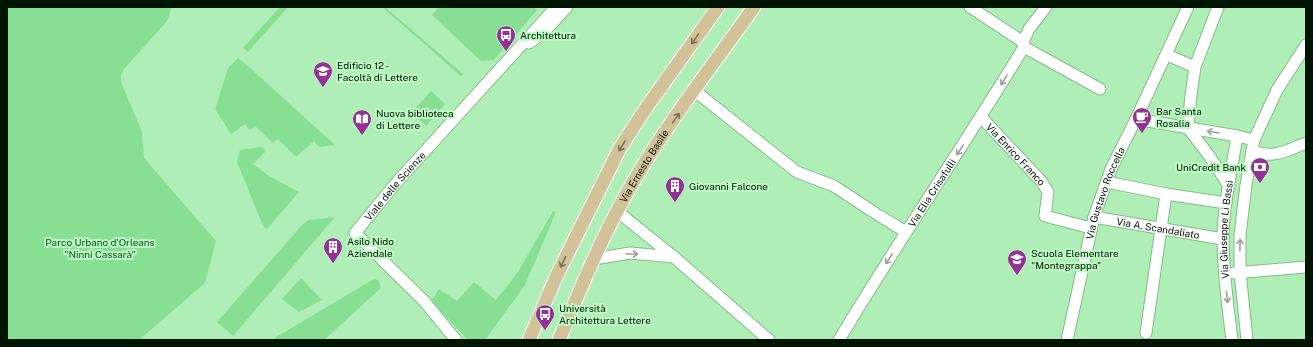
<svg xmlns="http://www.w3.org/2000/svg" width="1313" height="347" viewBox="0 0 1313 347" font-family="'Public Sans',sans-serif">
	<rect width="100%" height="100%" fill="#b0eeb7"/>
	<g fill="#87df93">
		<polygon points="7,7 172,7 167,21 124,69 121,75 121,82 142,132 144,158 216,241 205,283 139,340 7,340"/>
		<polygon points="280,7 288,7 248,52 243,48"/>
		<polygon points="382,7 385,7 463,74 461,76"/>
		<polygon points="439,7 534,7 537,10 494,60 481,61 432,15"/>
		<polygon points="238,58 248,66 335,145 319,147 314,141 296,157 278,139 273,143 256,127 249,130 245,124 231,134 215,109 228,68"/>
		<polygon points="431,91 445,104 426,126 411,113"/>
		<polygon points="262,147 266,151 253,164 269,176 299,192 267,229 263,226 237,162 240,150"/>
		<polygon points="553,211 556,212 525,285 485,340 468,340 431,301 439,289 457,301 474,282 496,300 518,272"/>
		<polygon points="335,217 233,336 217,322 303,224 309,220"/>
		<polygon points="301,278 322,300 299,312 282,299"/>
		<polygon points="374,279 378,280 381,288 324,340 274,340 276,337"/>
	</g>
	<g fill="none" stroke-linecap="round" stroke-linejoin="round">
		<g stroke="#81bd88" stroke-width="13">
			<g id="minor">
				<polyline points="970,7 1023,42 1024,47 1100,89"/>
				<polyline points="1023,42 1029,29 1046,7"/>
				<polyline points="529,43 543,33 567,7"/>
				<polyline points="1167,55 1195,67"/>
				<polyline points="695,91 797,172 834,186 875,213"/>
				<path id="s1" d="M 981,117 L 1042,182 L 1048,192 L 1045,216 L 1091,228"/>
				<polyline points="1136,119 1237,136"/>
				<polyline points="1188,128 1191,95 1195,67 1218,7"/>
				<polyline points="1188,128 1210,157 1229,186"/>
				<path d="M 1252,151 C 1273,159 1286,151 1306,143"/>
				<polyline points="1107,182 1166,194 1226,203"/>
				<polyline points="618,212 674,257 769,340"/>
				<polyline points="880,216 906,232"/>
				<path id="s2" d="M 1094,217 L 1223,239"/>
				<polyline points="594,259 630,253 674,257"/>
				<polyline points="1234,273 1306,267"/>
				<polyline points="1146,333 1166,194"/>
				<path id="s3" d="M 456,340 L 424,301 L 355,233 L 396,183 L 556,7"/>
				<path id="s4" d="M 839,340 C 898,241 964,146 1024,47"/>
				<path id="s5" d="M 1067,340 L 1094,217 L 1111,169 L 1136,119 L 1188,7"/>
				<path id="s6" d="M 1232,340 C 1228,307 1223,273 1223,239 C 1223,205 1232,170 1237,136 L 1254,140"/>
				<polyline points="1247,340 1240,272 1240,235 1246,185 1252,151 1254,140 1277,90 1306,45"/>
			</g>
		</g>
		<g stroke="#fff" stroke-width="15">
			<g id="major">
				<polyline points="529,340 557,275 620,148 646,108 718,7"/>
				<path id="s7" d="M 559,340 C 581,287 603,234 632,184 C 668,122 713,65 754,7"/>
			</g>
		</g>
		<use href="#minor" stroke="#fff" stroke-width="11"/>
		<use href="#major" stroke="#d2c29a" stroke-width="13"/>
	</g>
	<defs><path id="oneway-shaft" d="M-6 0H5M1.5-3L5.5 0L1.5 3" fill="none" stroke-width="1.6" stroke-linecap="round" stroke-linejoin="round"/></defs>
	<g stroke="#747456">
		<use href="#oneway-shaft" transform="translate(695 39) rotate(125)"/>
		<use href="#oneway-shaft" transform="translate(676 118) rotate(-55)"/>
		<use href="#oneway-shaft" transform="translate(622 146) rotate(121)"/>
		<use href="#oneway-shaft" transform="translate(563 262) rotate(116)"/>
	</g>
	<g stroke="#99a19a">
		<use href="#oneway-shaft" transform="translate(1004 80) rotate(121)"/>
		<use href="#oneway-shaft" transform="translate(1213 132) rotate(-171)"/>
		<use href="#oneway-shaft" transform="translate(960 150) rotate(123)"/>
		<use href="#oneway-shaft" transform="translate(1240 245) rotate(-89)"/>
		<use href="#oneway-shaft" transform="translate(632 254)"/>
		<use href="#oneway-shaft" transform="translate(889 259) rotate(123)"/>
		<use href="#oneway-shaft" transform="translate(1227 297) rotate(84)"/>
	</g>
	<defs>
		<g id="bus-pin" transform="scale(1)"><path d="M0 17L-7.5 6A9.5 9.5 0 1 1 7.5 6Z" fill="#953096" stroke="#bdfbc3"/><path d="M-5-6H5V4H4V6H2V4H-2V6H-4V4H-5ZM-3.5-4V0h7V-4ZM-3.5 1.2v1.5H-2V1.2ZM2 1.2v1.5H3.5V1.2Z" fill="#fff"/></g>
		<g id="university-pin" transform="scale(1)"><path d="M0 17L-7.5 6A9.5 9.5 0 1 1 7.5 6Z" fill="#953096" stroke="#bdfbc3"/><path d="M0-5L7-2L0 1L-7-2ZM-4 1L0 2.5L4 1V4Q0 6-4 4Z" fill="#fff"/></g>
		<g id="cafe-pin" transform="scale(1)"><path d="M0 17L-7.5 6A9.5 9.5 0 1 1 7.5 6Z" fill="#953096" stroke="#bdfbc3"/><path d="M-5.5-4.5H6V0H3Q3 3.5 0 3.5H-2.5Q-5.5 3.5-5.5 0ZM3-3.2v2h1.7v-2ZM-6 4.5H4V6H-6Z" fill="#fff"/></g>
		<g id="library-pin" transform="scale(1)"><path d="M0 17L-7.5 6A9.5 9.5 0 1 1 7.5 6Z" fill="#953096" stroke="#bdfbc3"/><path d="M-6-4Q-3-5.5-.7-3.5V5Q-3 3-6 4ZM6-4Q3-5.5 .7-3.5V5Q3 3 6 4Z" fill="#fff"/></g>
		<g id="bank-pin" transform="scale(1)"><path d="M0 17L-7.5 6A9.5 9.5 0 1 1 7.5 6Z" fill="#953096" stroke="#bdfbc3"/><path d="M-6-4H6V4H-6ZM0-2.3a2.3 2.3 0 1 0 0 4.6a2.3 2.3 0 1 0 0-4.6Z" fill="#fff"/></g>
		<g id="building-pin" transform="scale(1)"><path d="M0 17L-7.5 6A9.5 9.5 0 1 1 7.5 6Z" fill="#953096" stroke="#bdfbc3"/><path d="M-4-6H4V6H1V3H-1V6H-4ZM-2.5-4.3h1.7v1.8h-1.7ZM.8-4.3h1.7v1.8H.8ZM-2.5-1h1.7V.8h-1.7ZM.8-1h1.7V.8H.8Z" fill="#fff"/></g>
		<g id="school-pin" transform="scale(1)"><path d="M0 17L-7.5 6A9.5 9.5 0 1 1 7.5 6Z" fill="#953096" stroke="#bdfbc3"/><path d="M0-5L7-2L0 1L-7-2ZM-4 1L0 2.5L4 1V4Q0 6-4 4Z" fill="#fff"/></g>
	</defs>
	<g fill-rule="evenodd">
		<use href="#bus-pin" x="506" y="35"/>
		<use href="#university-pin" x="323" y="71"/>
		<use href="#cafe-pin" x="1142" y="117"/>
		<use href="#library-pin" x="362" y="119"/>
		<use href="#bank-pin" x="1260" y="167"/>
		<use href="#building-pin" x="675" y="186"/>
		<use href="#building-pin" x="333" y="247"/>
		<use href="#school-pin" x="1017" y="259"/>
		<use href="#bus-pin" x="545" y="314"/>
	</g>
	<g text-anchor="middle" stroke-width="4" stroke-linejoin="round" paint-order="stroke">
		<g font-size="10" fill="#001403" stroke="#bdfbc3" text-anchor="start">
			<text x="520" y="39">Architettura</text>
			<text x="337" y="69">Edificio 12 -<tspan x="337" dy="12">Facoltà di Lettere</tspan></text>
			<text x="1156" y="115">Bar Santa<tspan x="1156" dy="12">Rosalia</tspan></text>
			<text x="376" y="117">Nuova biblioteca<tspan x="376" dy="12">di Lettere</tspan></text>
			<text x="1246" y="171" text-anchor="end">UniCredit Bank</text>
			<text x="689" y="190">Giovanni Falcone</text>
			<text x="347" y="245">Asilo Nido<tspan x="347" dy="12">Aziendale</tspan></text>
			<text x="1031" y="257">Scuola Elementare<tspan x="1031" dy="12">"Montegrappa"</tspan></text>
			<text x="559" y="312">Università<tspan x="559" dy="12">Architettura Lettere</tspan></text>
		</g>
		<g font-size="10" fill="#001403" stroke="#bdfbc3">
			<text dy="4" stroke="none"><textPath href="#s1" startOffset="51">Via Enrico Franco</textPath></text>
			<text dy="4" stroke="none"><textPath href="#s7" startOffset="194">Via Ernesto Basile</textPath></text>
			<text dy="4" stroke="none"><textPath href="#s3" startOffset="209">Viale delle Scienze</textPath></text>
			<text dy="4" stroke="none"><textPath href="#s4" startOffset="174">Via Elia Crisafulli</textPath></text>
			<text dy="4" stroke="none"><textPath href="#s5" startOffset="152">Via Gustavo Roccella</textPath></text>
			<text dy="4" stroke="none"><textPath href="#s2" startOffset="65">Via A. Scandaliato</textPath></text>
			<text dy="4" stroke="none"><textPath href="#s6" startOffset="111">Via Giuseppe Li Bassi</textPath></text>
		</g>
		<g font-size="10" fill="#00551d" stroke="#bdfbc3">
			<text x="100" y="246">Parco Urbano d'Orleans<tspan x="100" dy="12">"Ninni Cassarà"</tspan></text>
		</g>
	</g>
	<rect width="1313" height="347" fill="none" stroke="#001403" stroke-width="16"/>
</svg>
